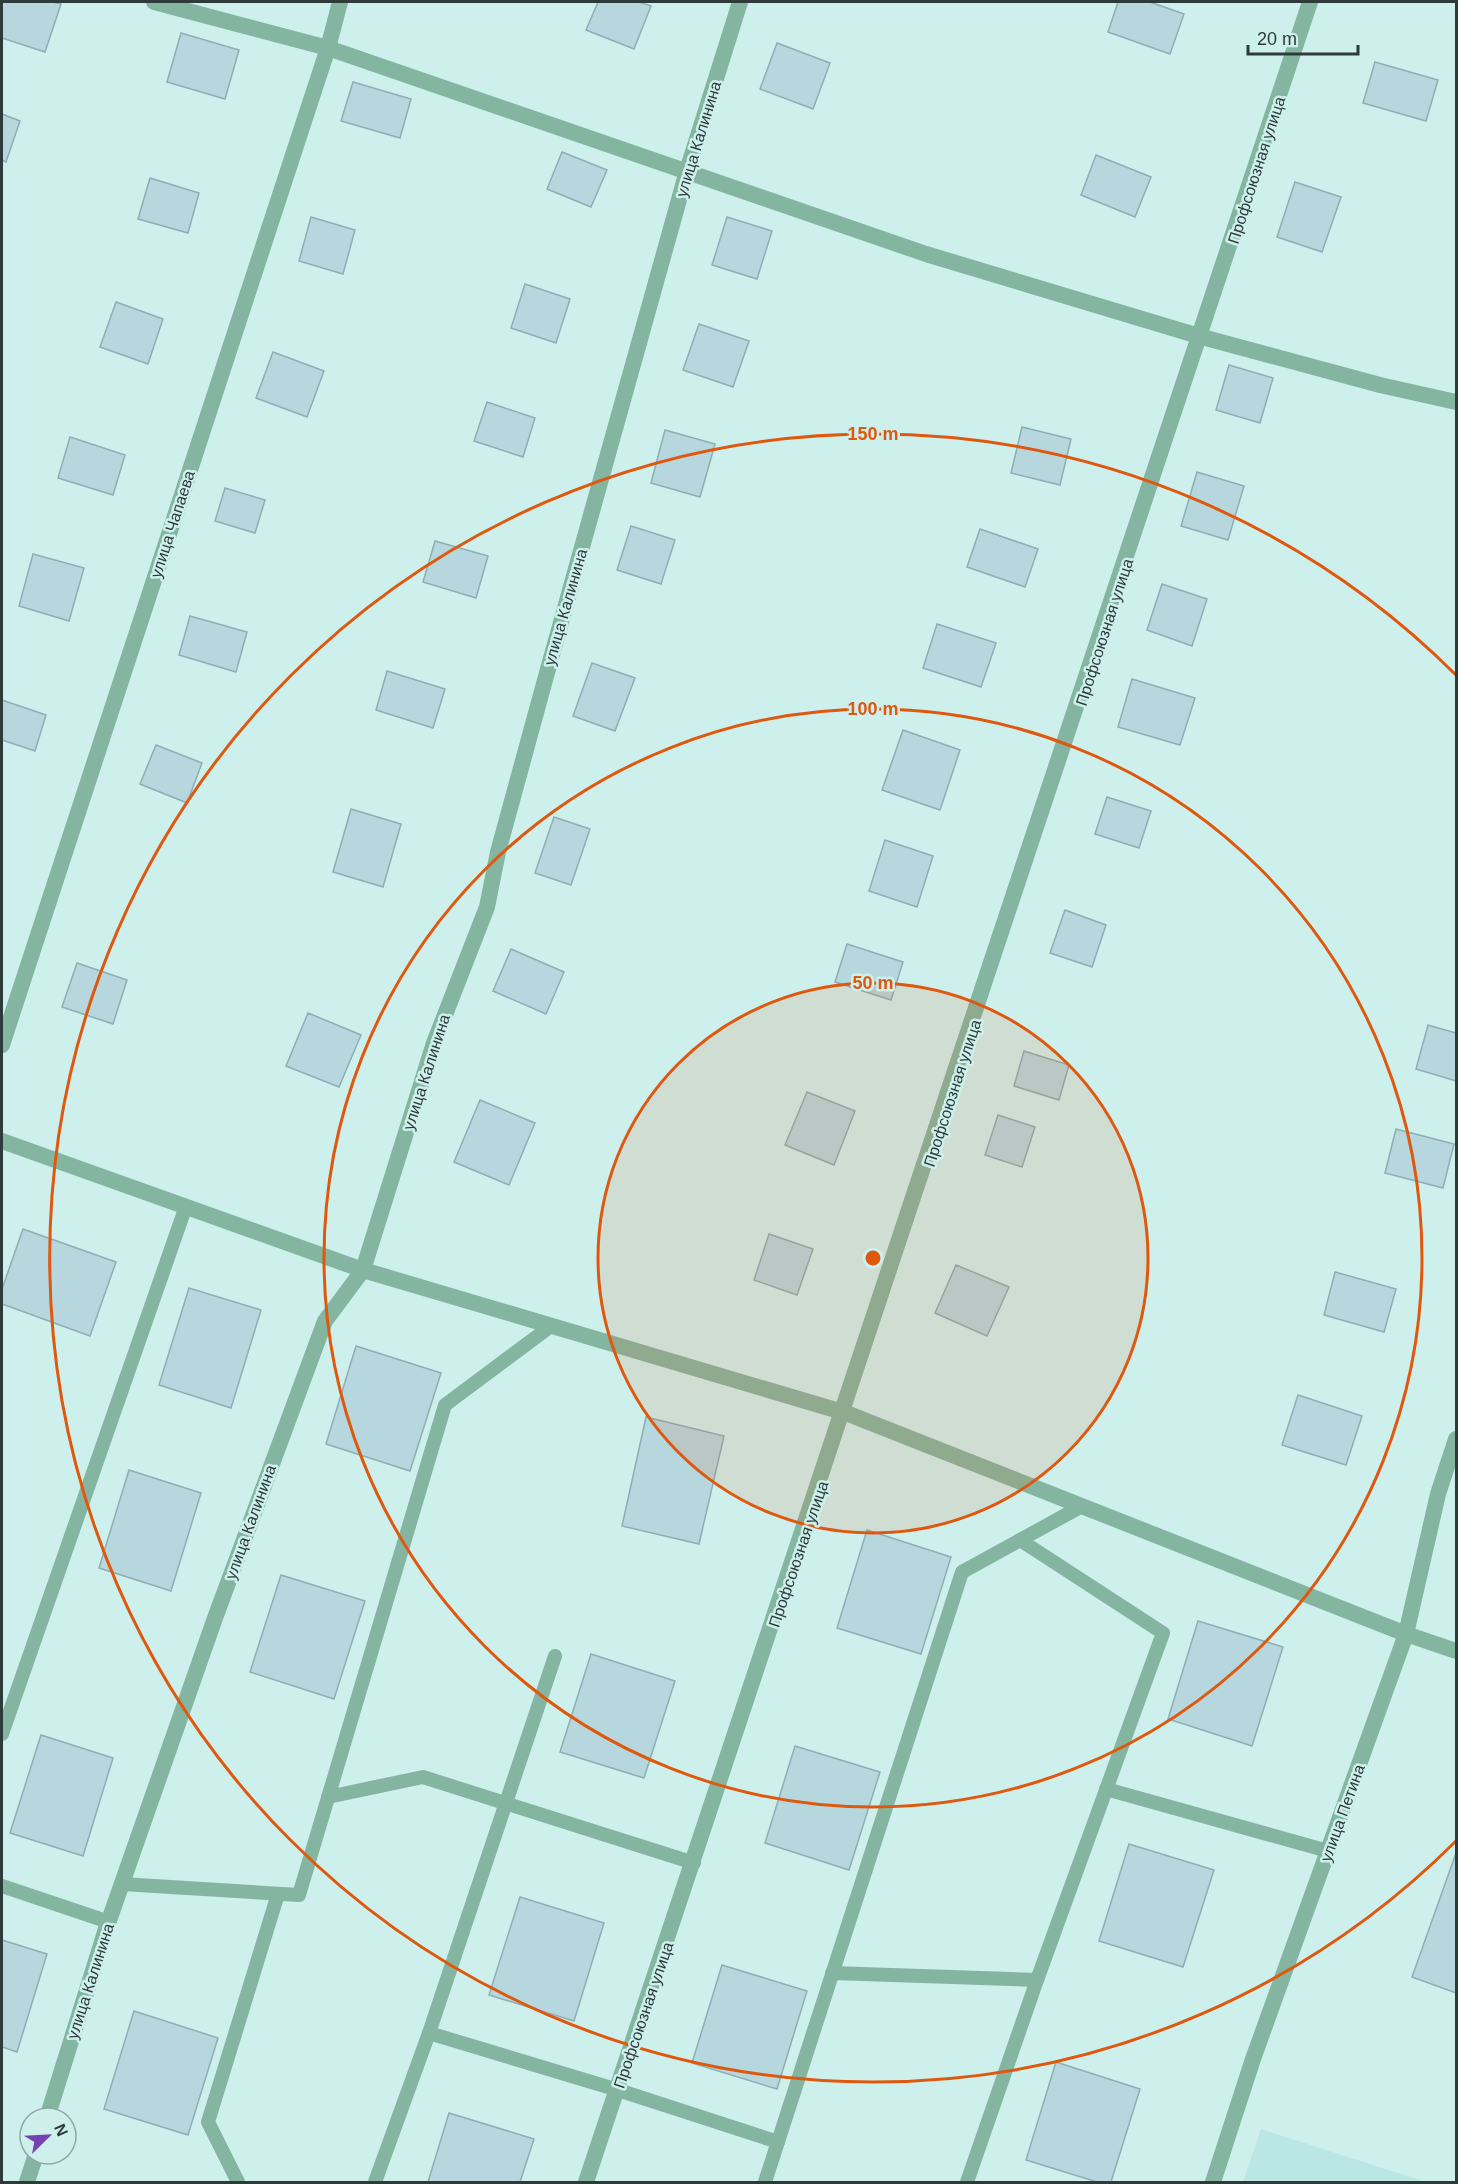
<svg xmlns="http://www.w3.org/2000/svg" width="1458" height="2184" viewBox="0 0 1458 2184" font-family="Arial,sans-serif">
	<rect width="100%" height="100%" fill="#cdf0ed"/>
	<polygon fill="#bae6e3" points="1261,2129 1426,2182 1243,2182"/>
	<g fill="#b6d7de" stroke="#8eadb4" stroke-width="1.5">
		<polygon points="2,2 53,2 61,4 45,52 2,38"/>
		<polygon points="598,2 639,2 651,6 634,49 586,30"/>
		<polygon points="1118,2 1150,2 1184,14 1170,54 1108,32"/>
		<polygon points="181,33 239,50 225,99 167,82"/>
		<polygon points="777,43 830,63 813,109 760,89"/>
		<polygon points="1375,62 1438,80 1426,121 1363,103"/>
		<polygon points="353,82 411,99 400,138 341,121"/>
		<polygon points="2,114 20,121 6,162 2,160"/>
		<polygon points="562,152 607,170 591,207 547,189"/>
		<polygon points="1096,155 1151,177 1135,217 1081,195"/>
		<polygon points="150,178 199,193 188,233 138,219"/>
		<polygon points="1295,182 1341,197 1322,252 1277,237"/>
		<polygon points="311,217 355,230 343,274 299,261"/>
		<polygon points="727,217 772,231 757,279 712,265"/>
		<polygon points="525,284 570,299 556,343 511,328"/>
		<polygon points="116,302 163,319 148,364 100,347"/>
		<polygon points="699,324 749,341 733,387 683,370"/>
		<polygon points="273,352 324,371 307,417 256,398"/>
		<polygon points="1229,365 1273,378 1260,423 1216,410"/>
		<polygon points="487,402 535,418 523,457 474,441"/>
		<polygon points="1022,427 1071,439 1060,485 1011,473"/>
		<polygon points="665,430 715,444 700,497 651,483"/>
		<polygon points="70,437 125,455 113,495 58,478"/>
		<polygon points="1197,472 1244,486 1228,540 1181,526"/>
		<polygon points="225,488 265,500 255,533 215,521"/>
		<polygon points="631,526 675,540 661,584 617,570"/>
		<polygon points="980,529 1038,549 1025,587 967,567"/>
		<polygon points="435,541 488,556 476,598 423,582"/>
		<polygon points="33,554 84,568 69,621 19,606"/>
		<polygon points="1162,584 1207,599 1192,646 1147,630"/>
		<polygon points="190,616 247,632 236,672 179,655"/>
		<polygon points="937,624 996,643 981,687 923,668"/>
		<polygon points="592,663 635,678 615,731 573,716"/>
		<polygon points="387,671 445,689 433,728 376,710"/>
		<polygon points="1132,679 1195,698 1180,745 1118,727"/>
		<polygon points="2,700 46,715 35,751 2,740"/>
		<polygon points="903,730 960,750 940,810 882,790"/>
		<polygon points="156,745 202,763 187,803 140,784"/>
		<polygon points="1107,797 1151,811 1139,848 1095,834"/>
		<polygon points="351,809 401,824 383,887 333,872"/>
		<polygon points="554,817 590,829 571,885 535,873"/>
		<polygon points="885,840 933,856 917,907 869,891"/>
		<polygon points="1065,910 1106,925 1092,967 1050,953"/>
		<polygon points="847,944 903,962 891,1000 835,982"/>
		<polygon points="511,949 564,972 546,1014 493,991"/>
		<polygon points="77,963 127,980 113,1024 62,1007"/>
		<polygon points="308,1013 361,1035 339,1087 286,1066"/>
		<polygon points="1428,1025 1456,1033 1456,1081 1416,1069"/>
		<polygon points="1024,1051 1069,1065 1059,1100 1014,1086"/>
		<polygon points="807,1092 855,1111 834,1165 785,1145"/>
		<polygon points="480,1100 535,1123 509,1185 454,1162"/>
		<polygon points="998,1115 1035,1127 1022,1167 985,1155"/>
		<polygon points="1396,1129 1454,1144 1443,1188 1385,1173"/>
		<polygon points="23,1229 116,1262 90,1336 2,1304 2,1289"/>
		<polygon points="769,1234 813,1249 797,1295 754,1280"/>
		<polygon points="956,1265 1009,1287 987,1336 935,1313"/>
		<polygon points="1335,1272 1396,1289 1384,1332 1324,1315"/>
		<polygon points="189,1288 261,1310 231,1408 159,1385"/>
		<polygon points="356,1346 441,1373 410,1471 326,1444"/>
		<polygon points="1298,1395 1362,1416 1346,1465 1282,1445"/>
		<polygon points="646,1417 724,1436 699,1544 622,1526"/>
		<polygon points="129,1470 201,1493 171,1591 99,1568"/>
		<polygon points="867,1530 951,1557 921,1654 837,1628"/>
		<polygon points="281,1575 365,1601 334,1699 250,1672"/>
		<polygon points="1198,1621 1283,1647 1252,1746 1168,1719"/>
		<polygon points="591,1654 675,1681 644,1778 560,1752"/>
		<polygon points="41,1735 113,1758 83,1856 10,1833"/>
		<polygon points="795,1746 880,1772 849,1870 765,1843"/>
		<polygon points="1129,1844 1214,1870 1183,1967 1099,1941"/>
		<polygon points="1456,1853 1456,1993 1412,1977"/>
		<polygon points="520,1897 604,1923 574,2021 489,1995"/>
		<polygon points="2,1940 47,1954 17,2052 2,2047"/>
		<polygon points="722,1965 807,1991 777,2089 692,2063"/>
		<polygon points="134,2011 218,2038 188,2135 104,2109"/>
		<polygon points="1056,2062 1140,2089 1111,2182 1097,2182 1026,2160"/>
		<polygon points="449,2113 534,2139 520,2182 428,2182"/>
	</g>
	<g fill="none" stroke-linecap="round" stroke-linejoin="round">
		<g stroke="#84b5a1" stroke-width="14">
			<polyline points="2,1734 186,1206"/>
			<polyline points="1106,1789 1328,1851"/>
			<polyline points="328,1797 423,1777 694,1863"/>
			<polyline points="122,1884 299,1895 445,1405 551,1326"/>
			<polyline points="2,1886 109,1922"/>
			<polyline points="832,1973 1037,1980 1163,1633 1020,1540"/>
			<polyline points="429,2033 555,1656"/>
			<polyline points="238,2182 208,2122 278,1894"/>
			<polyline points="375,2182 429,2033 618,2090 778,2142"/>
			<polyline points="765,2182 962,1572 1082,1506"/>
			<polyline points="967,2182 1037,1980"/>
		</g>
		<g stroke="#84b5a1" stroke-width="16">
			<polyline points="154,2 328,48 926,254 1202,337 1380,385 1456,402"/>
			<polyline points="2,1045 328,48 340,2"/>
			<polyline points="2,1141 363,1270 846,1413 1406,1634 1456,1651"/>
			<polyline points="47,2118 106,1929 215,1618 325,1321 363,1270 434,1043 487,907 498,852 548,669 687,171 740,2"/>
			<polyline points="27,2182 36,2154"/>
			<path d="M 586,2182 C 831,1457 1075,731 1310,2"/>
			<polyline points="1213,2182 1253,2059 1406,1634 1438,1494 1456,1439"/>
		</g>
	</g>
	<circle cx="873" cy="1258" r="275" fill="#df580e" fill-opacity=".12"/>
	<g fill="none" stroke="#df580e" stroke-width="3">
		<circle cx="873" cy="1258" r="275"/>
		<circle cx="873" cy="1258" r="549"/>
		<path d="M1456 1841A824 824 0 1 1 1456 675"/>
	</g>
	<g text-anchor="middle" stroke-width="5" stroke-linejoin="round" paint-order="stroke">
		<g font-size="16" fill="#2e3b3a" stroke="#cdf0ed">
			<text transform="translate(698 139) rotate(-73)" y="6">улица Калинина</text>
			<text transform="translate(1256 170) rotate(-72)" y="6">Профсоюзная улица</text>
			<text transform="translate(172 524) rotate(-72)" y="6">улица Чапаева</text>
			<text transform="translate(565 607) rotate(-74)" y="6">улица Калинина</text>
			<text transform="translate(1104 632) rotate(-72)" y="6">Профсоюзная улица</text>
			<text transform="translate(426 1072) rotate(-72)" y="6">улица Калинина</text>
			<text transform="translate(952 1093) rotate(-72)" y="6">Профсоюзная улица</text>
			<text transform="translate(250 1522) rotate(-70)" y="6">улица Калинина</text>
			<text transform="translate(798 1554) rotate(-71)" y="6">Профсоюзная улица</text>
			<text transform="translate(1342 1813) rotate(-70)" y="6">улица Петина</text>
			<text transform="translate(90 1981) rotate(-72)" y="6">улица Калинина</text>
			<text transform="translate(643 2015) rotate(-71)" y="6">Профсоюзная улица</text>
		</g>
	</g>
	<circle cx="873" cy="1258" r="9" fill="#df580e" stroke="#cdf0ed" stroke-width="3"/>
	<g font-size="18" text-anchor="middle" font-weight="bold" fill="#df580e" stroke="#cdf0ed" stroke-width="5" stroke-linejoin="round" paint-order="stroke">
		<text x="873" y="440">150 m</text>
		<text x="873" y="715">100 m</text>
		<text x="873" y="989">50 m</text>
	</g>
	<rect width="1458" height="2184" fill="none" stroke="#2e3b3a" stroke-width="6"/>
	<g transform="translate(48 2136) rotate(66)"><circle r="28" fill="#cdf0ed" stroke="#8da8a5" stroke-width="1.5"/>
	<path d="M0-4.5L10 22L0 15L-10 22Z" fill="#7940b6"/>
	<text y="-9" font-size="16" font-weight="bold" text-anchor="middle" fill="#2e3b3a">N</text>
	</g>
	<path d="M1248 45v9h110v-9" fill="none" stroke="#2e3b3a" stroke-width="3"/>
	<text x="1257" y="45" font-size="18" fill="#2e3b3a" stroke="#cdf0ed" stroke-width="4.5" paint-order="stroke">20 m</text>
</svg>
